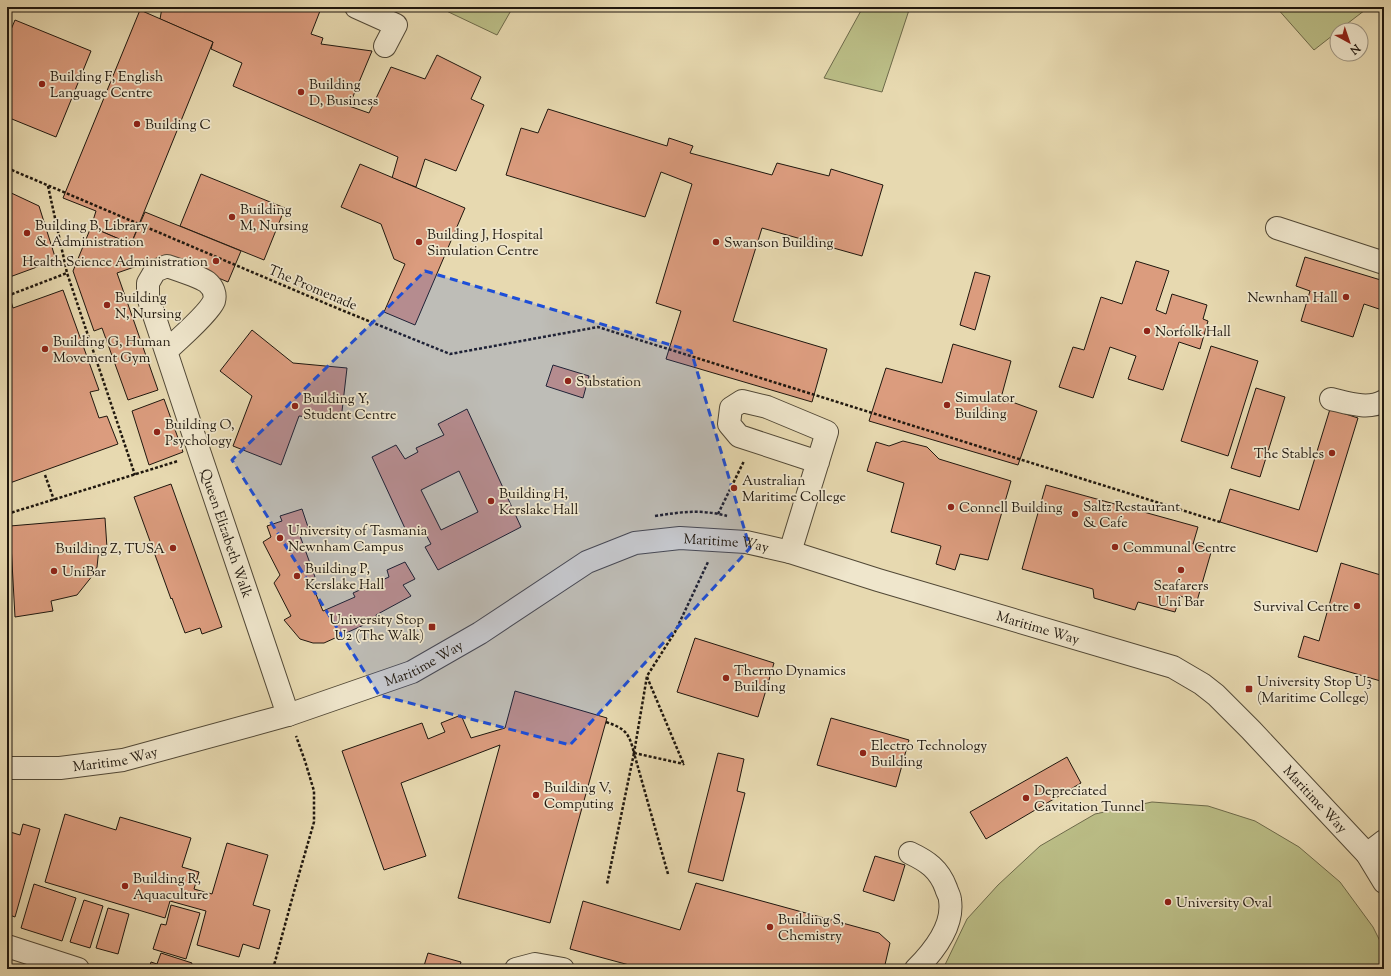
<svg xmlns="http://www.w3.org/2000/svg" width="1391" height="976" viewBox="0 0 1391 976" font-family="'Sorts Mill Goudy',serif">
	<rect width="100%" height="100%" fill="#e7d9b0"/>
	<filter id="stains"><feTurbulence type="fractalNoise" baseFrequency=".005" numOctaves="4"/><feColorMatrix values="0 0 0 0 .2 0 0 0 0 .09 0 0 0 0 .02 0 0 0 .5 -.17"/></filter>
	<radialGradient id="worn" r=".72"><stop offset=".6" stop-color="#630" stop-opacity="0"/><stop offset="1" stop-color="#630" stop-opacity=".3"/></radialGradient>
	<g fill="#bbbe87" stroke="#6d6a4a">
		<polygon points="438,7 513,7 497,35"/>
		<polygon points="863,7 910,7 882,92 824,78"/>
		<polygon points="1276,7 1369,7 1339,30 1337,30 1337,32 1314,50"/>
		<polygon points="1152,802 1208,806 1255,821 1299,847 1340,882 1373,927 1384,949 1384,969 943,969 967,919 998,885 1040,846 1095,814"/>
	</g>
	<g fill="#db9c7e" stroke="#1f170e" fill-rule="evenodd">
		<polygon points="160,7 310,7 320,11 311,34 323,38 321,44 372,51 349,106 369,113 391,67 425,79 437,55 481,77 471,99 484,105 456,171 425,159 416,187 392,178 398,157 233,86 242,63 211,49 213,42 160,19 162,8"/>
		<polygon points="140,10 213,42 131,244 91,227 96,211 63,198"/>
		<polygon points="15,20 91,51 56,137 7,117 7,39"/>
		<polygon points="548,109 667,146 669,138 693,146 690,153 772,175 777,163 829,176 831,169 883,185 862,256 762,228 733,321 827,349 812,402 666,359 681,311 656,303 692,184 661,172 645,217 506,175 521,128 538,133"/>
		<polygon points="360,164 465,208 415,325 384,312 405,264 394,259 381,224 341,207"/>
		<polygon points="201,174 285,208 264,260 180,226"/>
		<polygon points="7,191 39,206 56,260 7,278"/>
		<polygon points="145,212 241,251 228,282 166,256 117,273 158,390 128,400 102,328 94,331 73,271 91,227 131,244"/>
		<polygon points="1305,257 1384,281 1384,303 1382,310 1364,304 1353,337 1301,321 1310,291 1296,286"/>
		<polygon points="1136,261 1169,271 1156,310 1166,314 1172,294 1207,305 1203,319 1208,321 1200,349 1179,342 1163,390 1128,379 1136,356 1110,347 1093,398 1059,387 1073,347 1084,350 1101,297 1122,304"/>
		<polygon points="975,272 990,276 975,330 960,325"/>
		<polygon points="63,290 99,390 90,392 99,418 107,416 118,444 7,484 7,303 11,301 13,308"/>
		<polygon points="252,330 293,363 347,368 341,420 299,416 281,465 233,446 252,396 220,371"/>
		<polygon points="953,344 1011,361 1001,398 1037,411 1018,465 869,421 886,368 942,383"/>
		<polygon points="1211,346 1258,361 1228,456 1181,441"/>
		<polygon points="553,365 589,376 583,398 546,386"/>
		<polygon points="1256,388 1285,397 1260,477 1231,468"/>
		<polygon points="164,399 183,452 149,465 132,411"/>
		<path d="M 467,409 L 521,527 L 438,570 L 425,547 L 431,544 L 423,529 L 409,537 L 372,457 L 396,445 L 405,459 L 418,452 L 416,448 L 444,435 L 438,424 ZM 459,471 L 478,512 L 441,530 L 421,490 Z"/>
		<polygon points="1330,409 1358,418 1317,552 1220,522 1230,489 1299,510"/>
		<polygon points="903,441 927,447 939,459 1011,481 988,560 960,554 955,570 936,564 941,546 891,532 904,483 867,471 876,442 889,446"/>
		<polygon points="171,484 222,627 202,634 200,628 185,633 172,598 171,599 134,497"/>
		<polygon points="1046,485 1198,527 1193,544 1212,549 1197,601 1180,596 1175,612 1138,602 1135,610 1094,598 1093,589 1022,569"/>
		<polygon points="302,509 309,530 299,533 315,577 310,580 323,611 355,597 353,593 389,577 387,570 405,562 415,579 403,585 411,596 376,615 377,619 324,643 313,643 300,639 284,620 291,616 274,583 280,575 263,542 271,537 267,526 282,521 280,516"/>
		<polygon points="105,518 107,548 99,548 97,567 93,575 77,595 51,601 53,611 15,617 10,526"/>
		<polygon points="1341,563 1384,576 1384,682 1298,657 1304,636 1319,641"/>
		<polygon points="695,638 774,663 758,717 677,692"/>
		<polygon points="515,691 607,718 550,923 458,898 500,745 401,783 426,856 384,870 342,751 422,723 428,739 445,732 441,723 461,715 471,738 505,728"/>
		<polygon points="831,718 909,740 896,787 817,765"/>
		<polygon points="718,753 744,759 737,791 745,793 723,881 688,872"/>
		<polygon points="1067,757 1081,783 986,839 970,812"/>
		<polygon points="65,814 116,830 120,817 191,838 182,867 199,872 194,889 212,894 227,843 268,855 253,905 270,910 259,949 243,944 239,957 197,945 206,911 170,901 165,918 45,882"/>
		<polygon points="23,824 40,829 15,917 7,914 7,831 20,835"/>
		<polygon points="875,856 905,865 894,901 863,891"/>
		<polygon points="696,883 879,933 890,943 884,969 644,969 570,949 583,901 680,930"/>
		<polygon points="34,884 76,898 62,941 21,928"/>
		<polygon points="84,900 103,906 90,948 70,942"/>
		<polygon points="171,905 200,913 186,959 153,949 161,924 166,925"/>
		<polygon points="108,908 129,914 118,954 96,948"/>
		<polygon points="161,953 192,963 190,969 149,969 151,962 157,964"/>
		<polygon points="428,953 461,962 459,969 423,969"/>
	</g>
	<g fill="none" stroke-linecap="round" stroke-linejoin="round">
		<g stroke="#514836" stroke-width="24">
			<g id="minor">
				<polyline points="356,7 396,25 385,46"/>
				<polyline points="1277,228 1384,263"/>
				<path id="s1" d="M 166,351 C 177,341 209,313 214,301 C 216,294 213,287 207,282 C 200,277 176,269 167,266 L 155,271 L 148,283 L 148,297 L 200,454 L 288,715"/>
				<path d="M 1331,399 C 1348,403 1368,410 1384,401"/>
				<polyline points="790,552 827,432 767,407 742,401 731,408 729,424 739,436 818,462"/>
				<path id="s2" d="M 7,768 L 60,768 L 123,760 L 288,715 L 412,672 L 480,633 L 587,562 L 635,543 L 680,538 L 746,542 L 790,552 L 878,580 L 1173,667 L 1202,684 L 1216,695 L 1251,730 L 1367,854 L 1384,882"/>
				<path d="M 910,853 C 927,861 939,869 946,888 C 947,892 950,896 950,900 C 954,926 933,952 916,969"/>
				<polyline points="1367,854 1384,841"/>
				<polyline points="7,946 78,969"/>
				<polyline points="516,969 535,964 563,969"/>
			</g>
		</g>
		<g stroke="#1f170e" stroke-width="2.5" stroke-dasharray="3 2" stroke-linecap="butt">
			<polyline points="7,168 339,309 450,354 598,327 1220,522"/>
			<polyline points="48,186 67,273 135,475"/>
			<polyline points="7,296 67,273"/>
			<polyline points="45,475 54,500"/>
			<polyline points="7,514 178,461"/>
			<polyline points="718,514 744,461"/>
			<path d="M 655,516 C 681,512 701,509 727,516"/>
			<polyline points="647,677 684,765"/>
			<path d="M 606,722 C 626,729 629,733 634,753 L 607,884"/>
			<polyline points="634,753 684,764"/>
			<polyline points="668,874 634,753 647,676 675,632 708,562"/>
			<polyline points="273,969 295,888 314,822 314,791 305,761 296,736"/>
		</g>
		<use href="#minor" stroke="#efe6cc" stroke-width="22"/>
	</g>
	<path fill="#1d4ed8" fill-opacity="0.2" stroke="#1d4ed8" stroke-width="3" stroke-dasharray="8 5" stroke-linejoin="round" d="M 425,271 L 691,351 L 750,548 L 570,745 L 379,695 L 232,460 Z"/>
	<g fill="#8f2418" stroke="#efe6cc" stroke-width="1.5">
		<circle cx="42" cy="84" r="4"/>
		<circle cx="301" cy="92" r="4"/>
		<circle cx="137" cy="124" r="4"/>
		<circle cx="232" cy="217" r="4"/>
		<circle cx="27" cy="233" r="4"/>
		<circle cx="419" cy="242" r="4"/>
		<circle cx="716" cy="242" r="4"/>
		<circle cx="216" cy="261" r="4"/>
		<circle cx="1346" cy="297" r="4"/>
		<circle cx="107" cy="305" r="4"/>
		<circle cx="1147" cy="331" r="4"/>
		<circle cx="45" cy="349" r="4"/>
		<circle cx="568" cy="381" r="4"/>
		<circle cx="947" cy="405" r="4"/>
		<circle cx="295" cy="406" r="4"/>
		<circle cx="157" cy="432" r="4"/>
		<circle cx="1332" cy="453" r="4"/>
		<circle cx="734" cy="488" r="4"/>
		<circle cx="491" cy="501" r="4"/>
		<circle cx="951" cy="507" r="4"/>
		<circle cx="1075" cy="514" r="4"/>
		<circle cx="280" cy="538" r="4"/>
		<circle cx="1115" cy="547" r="4"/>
		<circle cx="173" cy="548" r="4"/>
		<circle cx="1181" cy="570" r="4"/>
		<circle cx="54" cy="571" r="4"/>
		<circle cx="297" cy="576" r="4"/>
		<circle cx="1357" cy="606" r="4"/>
		<rect x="428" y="623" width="8" height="8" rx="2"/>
		<circle cx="726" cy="678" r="4"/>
		<rect x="1245" y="685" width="8" height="8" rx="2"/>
		<circle cx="863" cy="753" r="4"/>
		<circle cx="536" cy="795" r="4"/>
		<circle cx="1026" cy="798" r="4"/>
		<circle cx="125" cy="886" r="4"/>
		<circle cx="1168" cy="902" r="4"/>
		<circle cx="770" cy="927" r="4"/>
	</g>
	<g text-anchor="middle" stroke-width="3.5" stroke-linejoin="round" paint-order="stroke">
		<g font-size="14" fill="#1f170e" stroke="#efe6cc" text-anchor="start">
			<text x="50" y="81">Building F, English<tspan x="50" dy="16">Language Centre</tspan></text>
			<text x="309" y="89">Building<tspan x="309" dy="16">D, Business</tspan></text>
			<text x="145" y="129">Building C</text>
			<text x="240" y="214">Building<tspan x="240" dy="16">M, Nursing</tspan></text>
			<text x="35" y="230">Building B, Library<tspan x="35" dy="16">&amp; Administration</tspan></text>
			<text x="427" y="239">Building J, Hospital<tspan x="427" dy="16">Simulation Centre</tspan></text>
			<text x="724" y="247">Swanson Building</text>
			<text x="208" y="266" text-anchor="end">Health Science Administration</text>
			<text x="115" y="302">Building<tspan x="115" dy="16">N, Nursing</tspan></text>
			<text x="1338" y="302" text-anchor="end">Newnham Hall</text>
			<text x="1155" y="336">Norfolk Hall</text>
			<text x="53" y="346">Building G, Human<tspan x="53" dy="16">Movement Gym</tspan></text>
			<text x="576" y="386">Substation</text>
			<text x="955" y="402">Simulator<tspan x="955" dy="16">Building</tspan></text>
			<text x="303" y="403">Building Y,<tspan x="303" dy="16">Student Centre</tspan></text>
			<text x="165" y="429">Building O,<tspan x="165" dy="16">Psychology</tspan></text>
			<text x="1324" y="458" text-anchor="end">The Stables</text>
			<text x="742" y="485">Australian<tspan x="742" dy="16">Maritime College</tspan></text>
			<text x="499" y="498">Building H,<tspan x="499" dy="16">Kerslake Hall</tspan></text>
			<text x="1083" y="511">Saltz Restaurant<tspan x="1083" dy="16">&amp; Cafe</tspan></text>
			<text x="959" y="512">Connell Building</text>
			<text x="288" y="535">University of Tasmania<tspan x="288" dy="16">Newnham Campus</tspan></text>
			<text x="1123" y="552">Communal Centre</text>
			<text x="165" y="553" text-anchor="end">Building Z, TUSA</text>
			<text x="305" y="573">Building P,<tspan x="305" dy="16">Kerslake Hall</tspan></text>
			<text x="62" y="576">UniBar</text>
			<text x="1181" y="590" text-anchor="middle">Seafarers<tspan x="1181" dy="16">Uni Bar</tspan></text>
			<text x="1349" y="611" text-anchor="end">Survival Centre</text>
			<text x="424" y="624" text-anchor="end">University Stop<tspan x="424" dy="16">U2 (The Walk)</tspan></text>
			<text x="734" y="675">Thermo Dynamics<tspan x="734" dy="16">Building</tspan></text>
			<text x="1257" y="686">University Stop U3<tspan x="1257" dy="16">(Maritime College)</tspan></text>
			<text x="871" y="750">Electro Technology<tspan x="871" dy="16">Building</tspan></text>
			<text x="544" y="792">Building V,<tspan x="544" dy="16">Computing</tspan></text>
			<text x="1034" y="795">Depreciated<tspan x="1034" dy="16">Cavitation Tunnel</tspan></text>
			<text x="133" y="883">Building R,<tspan x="133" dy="16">Aquaculture</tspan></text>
			<text x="1176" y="907">University Oval</text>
			<text x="778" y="924">Building S,<tspan x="778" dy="16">Chemistry</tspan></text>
		</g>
		<g font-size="14" fill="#1f170e" stroke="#efe6cc">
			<text transform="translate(313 287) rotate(23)" y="5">The Promenade</text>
			<text dy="5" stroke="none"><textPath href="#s1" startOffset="424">Queen Elizabeth Walk</textPath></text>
			<text dy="5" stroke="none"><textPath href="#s2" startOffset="769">Maritime Way</textPath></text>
			<text dy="5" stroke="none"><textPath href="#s2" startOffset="1093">Maritime Way</textPath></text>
			<text dy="5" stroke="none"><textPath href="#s2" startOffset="433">Maritime Way</textPath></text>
			<text dy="5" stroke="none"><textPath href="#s2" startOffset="109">Maritime Way</textPath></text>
			<text dy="5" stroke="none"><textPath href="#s2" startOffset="1429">Maritime Way</textPath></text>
		</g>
	</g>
	<rect width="1391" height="976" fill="none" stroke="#e7d9b0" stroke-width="24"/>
	<rect x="8" y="8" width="1375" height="960" fill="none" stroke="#1f170e" stroke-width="2"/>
	<rect x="12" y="12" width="1367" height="952" fill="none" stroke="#1f170e"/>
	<g transform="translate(1349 42) rotate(140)"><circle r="19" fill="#efe6cc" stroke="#9c9380"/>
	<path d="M0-3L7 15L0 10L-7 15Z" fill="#8f2418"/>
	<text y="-6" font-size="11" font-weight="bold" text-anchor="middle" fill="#1f170e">N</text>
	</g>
	<rect width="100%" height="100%" filter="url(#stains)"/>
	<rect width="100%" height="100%" fill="url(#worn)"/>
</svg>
